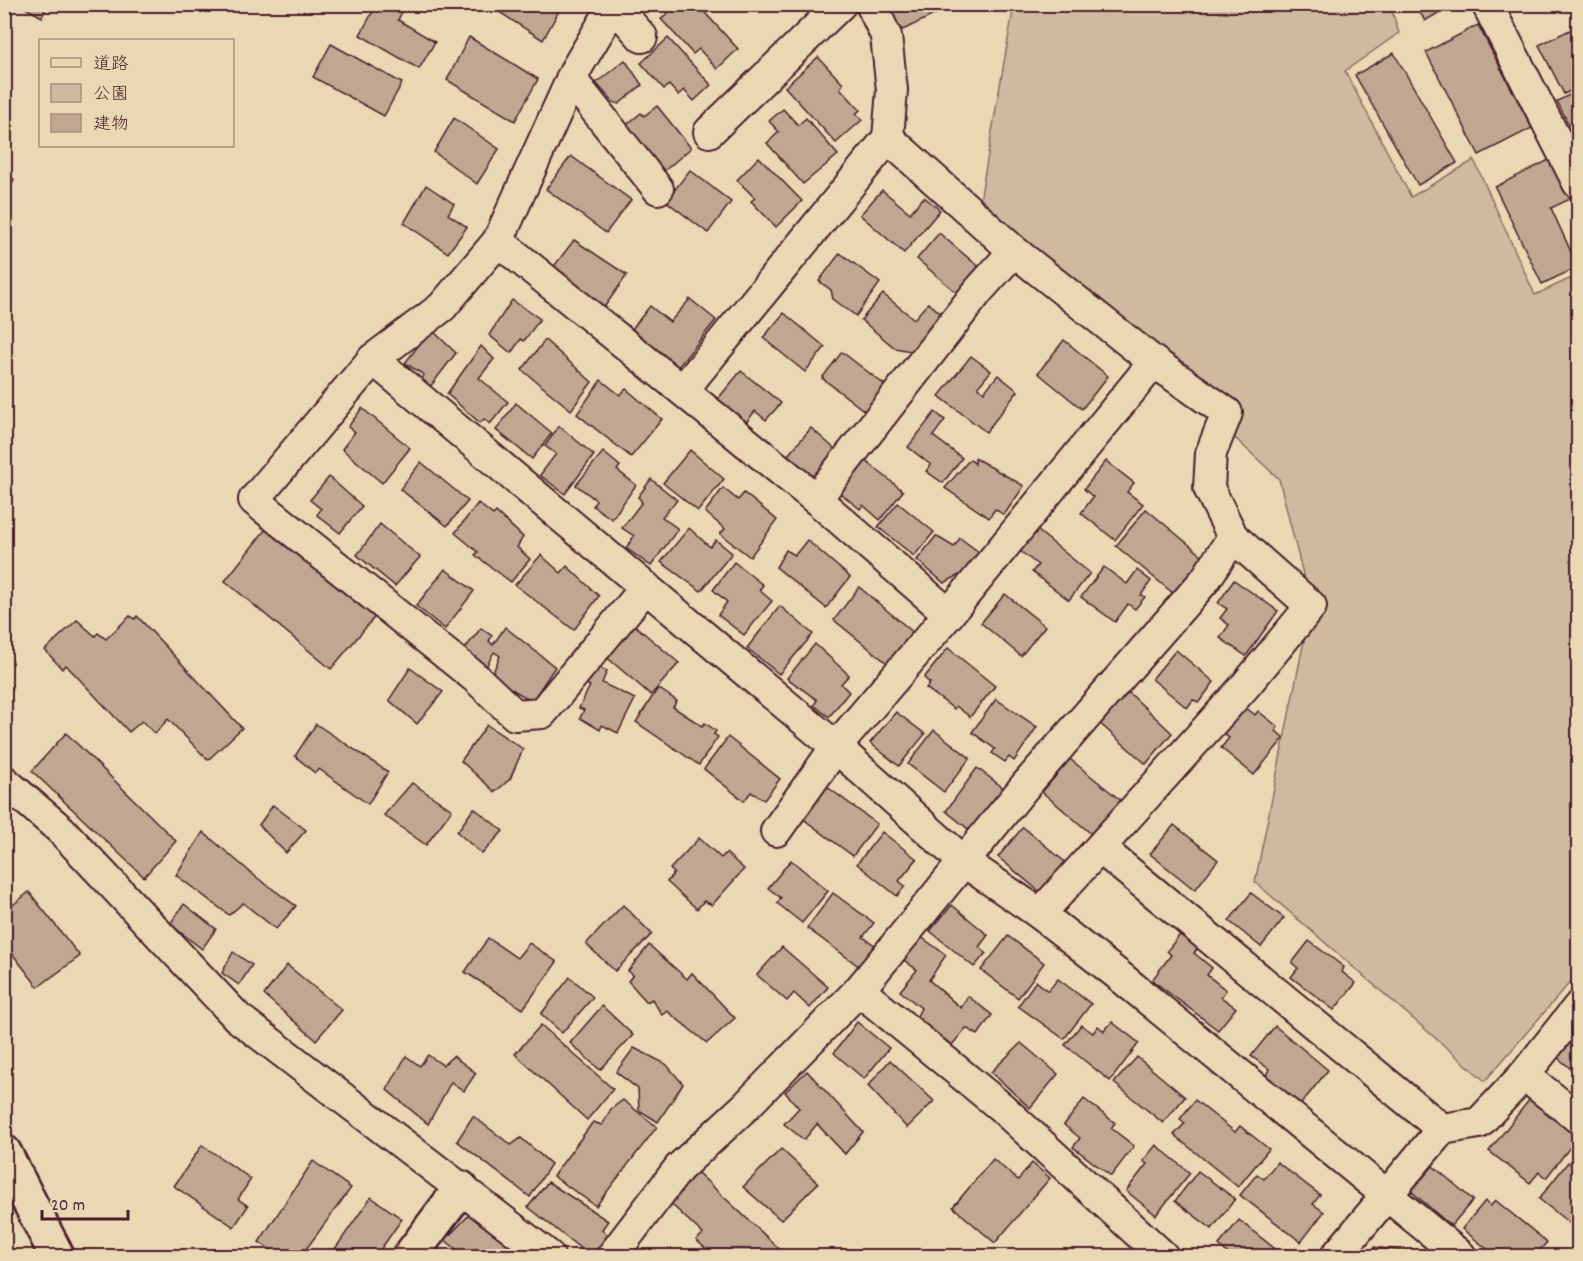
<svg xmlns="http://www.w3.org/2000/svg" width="1583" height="1261" viewBox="0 0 1583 1261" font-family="Dekko,'Klee One',sans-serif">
	<rect width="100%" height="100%" fill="#ead8b5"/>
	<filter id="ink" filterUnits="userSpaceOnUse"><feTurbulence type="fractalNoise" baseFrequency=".0167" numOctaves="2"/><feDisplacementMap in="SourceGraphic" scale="12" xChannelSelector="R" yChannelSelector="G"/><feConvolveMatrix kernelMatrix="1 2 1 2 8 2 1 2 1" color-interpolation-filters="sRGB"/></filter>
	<g filter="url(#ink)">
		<polygon fill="#cfba9f" stroke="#8c6c65" stroke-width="1.5" points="1014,5 1390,5 1399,33 1345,71 1411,197 1474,160 1535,295 1578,275 1578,577 1571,621 1578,625 1578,973 1485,1081 1255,882 1311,606 1279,479 1153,362 977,218"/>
		<g fill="#c0a791" stroke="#4a1f2b" stroke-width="1.5">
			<polygon points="18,4 48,4 42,17"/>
			<polygon points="377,4 406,4 398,20 435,42 419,69 360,35"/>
			<polygon points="557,4 561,7 543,40 488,5"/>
			<polygon points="677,4 697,4 738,49 717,69 699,49 693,54 661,19"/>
			<polygon points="883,4 939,4 942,11 903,30 891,21"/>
			<polygon points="1415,4 1453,4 1425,21"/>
			<polygon points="1478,25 1532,128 1479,155 1426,52"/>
			<polygon points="1576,27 1578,31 1578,87 1564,94 1539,45"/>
			<polygon points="469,37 538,79 515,121 447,80"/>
			<polygon points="668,38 711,85 694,101 684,90 678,95 669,85 664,89 641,63"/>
			<polygon points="331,44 402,83 384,116 313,77"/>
			<polygon points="1394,53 1457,163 1418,185 1355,75"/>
			<polygon points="818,57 843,84 840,88 860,110 856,114 862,120 836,143 785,87"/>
			<polygon points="625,60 642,85 619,104 613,102 596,83"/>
			<polygon points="1578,91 1578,138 1576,139 1557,101"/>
			<polygon points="657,106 691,148 663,172 625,126 641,113 644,116"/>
			<polygon points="783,109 798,125 806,118 838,155 803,184 767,143 779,132 769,121"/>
			<polygon points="454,118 499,149 477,184 434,152"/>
			<polygon points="571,156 631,200 606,233 546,189"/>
			<polygon points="759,157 802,201 776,227 751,201 755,198 737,180"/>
			<polygon points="1551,159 1570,199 1551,208 1578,267 1542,284 1495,187"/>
			<polygon points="690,170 731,202 708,233 666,201"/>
			<polygon points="4,176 14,179 4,206"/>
			<polygon points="426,185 454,204 448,214 467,227 448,253 404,223"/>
			<polygon points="882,190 910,213 924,197 940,210 904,253 860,215"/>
			<polygon points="939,233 979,267 957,293 917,259"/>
			<polygon points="574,240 627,275 603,309 552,269"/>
			<polygon points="840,253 880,283 856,316 833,299 831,290 819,281"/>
			<polygon points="883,294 914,319 928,303 946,317 916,352 895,348 861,320"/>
			<polygon points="690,299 716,320 674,372 628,334 650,306 670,322"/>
			<polygon points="512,300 540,319 524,341 521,339 511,353 489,335"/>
			<polygon points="784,313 825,347 805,372 763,338"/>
			<polygon points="431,329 456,353 430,387 421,381 424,375 405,363"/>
			<polygon points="545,340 592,382 571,410 522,370"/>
			<polygon points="1064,340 1108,376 1082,409 1038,373"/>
			<polygon points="481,346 494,359 479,378 508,402 490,424 484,419 480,423 447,394"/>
			<polygon points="842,352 886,386 866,412 822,378"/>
			<polygon points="971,356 991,371 978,387 984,392 998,375 1018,391 986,432 939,396"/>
			<polygon points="741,371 781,403 766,420 755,411 745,424 716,401"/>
			<polygon points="601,380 620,395 626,389 662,419 631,457 577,414"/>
			<polygon points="516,403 552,433 532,459 496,430"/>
			<polygon points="362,408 410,448 382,483 342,449 355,432 348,427"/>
			<polygon points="935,412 945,420 933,436 962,458 943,483 926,471 931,465 908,447"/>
			<polygon points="559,426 594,455 565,494 540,475 556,454 545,446"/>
			<polygon points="811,428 837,451 814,477 788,455"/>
			<polygon points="690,450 724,479 698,511 663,483"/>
			<polygon points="603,452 620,466 617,470 636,485 612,519 593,506 596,500 576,485"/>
			<polygon points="975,458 1024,486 1004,515 995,509 989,518 945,488 970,459 975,464"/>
			<polygon points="866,461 903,491 880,520 863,505 860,509 840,493"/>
			<polygon points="1106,461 1134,483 1127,492 1143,504 1115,540 1081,513 1093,497 1084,489"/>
			<polygon points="421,462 468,501 447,526 400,489"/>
			<polygon points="329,477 362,506 340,533 317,515 321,509 310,500"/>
			<polygon points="651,479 677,500 662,517 678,529 651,566 626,548 634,536 622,528 642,502 638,497"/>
			<polygon points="723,488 738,500 744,493 777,520 750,557 720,534 725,529 705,512"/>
			<polygon points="478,503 493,515 496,512 523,537 517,547 530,559 511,582 475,555 478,552 455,533"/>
			<polygon points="898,503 934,532 914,556 878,527"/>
			<polygon points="1146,509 1204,557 1174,594 1116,546"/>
			<polygon points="380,524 420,557 395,586 357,555"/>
			<polygon points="269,525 377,614 331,669 225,581"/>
			<polygon points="689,528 710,547 716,540 732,553 701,591 661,562"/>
			<polygon points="1037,530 1090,573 1069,600 1032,572 1038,565 1020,551"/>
			<polygon points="936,536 954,547 960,538 980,553 969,570 944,583 917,560"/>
			<polygon points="807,540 850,577 826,608 776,567 786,550 795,555"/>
			<polygon points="541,555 561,573 567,566 599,596 574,630 515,585"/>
			<polygon points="734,562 763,585 759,590 772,601 744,635 718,615 727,602 713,590"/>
			<polygon points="1104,567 1127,584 1137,570 1151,581 1141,595 1145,597 1135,609 1128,604 1115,622 1081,597"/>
			<polygon points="445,569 474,591 445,629 416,606"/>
			<polygon points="1234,580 1278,611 1246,656 1220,638 1229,625 1220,618 1227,609 1218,603"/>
			<polygon points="859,587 914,633 887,663 834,620"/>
			<polygon points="1005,594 1045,626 1021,656 981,623"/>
			<polygon points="780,606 813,634 779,674 747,648"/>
			<polygon points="130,616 135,619 137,616 242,728 208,760 168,719 155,734 142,721 129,732 66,665 62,669 45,650 77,620 95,636 98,633 106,639"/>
			<polygon points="632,623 679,663 651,695 604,655"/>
			<polygon points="505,627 555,667 532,701 491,677 500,656 494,652 484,671 464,650 481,628 492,636 489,641 493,645"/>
			<polygon points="815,644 849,675 841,684 849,692 829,717 814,705 817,700 787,678"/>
			<polygon points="948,648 995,686 970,717 956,706 954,709 926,688 930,683 924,678"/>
			<polygon points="1176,650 1214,682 1199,702 1193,700 1187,708 1152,679"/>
			<polygon points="589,663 607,671 602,683 635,699 618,733 602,725 600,730 580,718 584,710 579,708 590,686 579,679"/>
			<polygon points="410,668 443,692 417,724 389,700"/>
			<polygon points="658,688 677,701 673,707 702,726 705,723 716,731 714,734 718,737 699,765 636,722"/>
			<polygon points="1125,689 1172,733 1146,764 1097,721"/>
			<polygon points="996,699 1037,727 1014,761 1009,757 1005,762 992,753 995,749 972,732"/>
			<polygon points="1239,702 1255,715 1258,711 1278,727 1276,731 1284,738 1254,775 1221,748 1229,738 1217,729"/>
			<polygon points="896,712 925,734 899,766 870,743"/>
			<polygon points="316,724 388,772 368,804 319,769 315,773 295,756"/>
			<polygon points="487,725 523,749 510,779 495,792 461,761"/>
			<polygon points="934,730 970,758 944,792 908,764"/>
			<polygon points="66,733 176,841 144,877 32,771"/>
			<polygon points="728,737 780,779 764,800 751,792 744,801 704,769"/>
			<polygon points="1070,759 1124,803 1095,837 1042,792"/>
			<polygon points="977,768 1006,790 972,832 946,811"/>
			<polygon points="412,783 452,810 426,845 384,815"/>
			<polygon points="826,786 877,824 853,856 802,818"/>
			<polygon points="273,805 306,830 286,853 259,825"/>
			<polygon points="474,808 503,831 482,854 457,832"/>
			<polygon points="1174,825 1218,860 1195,890 1150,854"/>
			<polygon points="1023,827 1065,862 1040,892 998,857"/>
			<polygon points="203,832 256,877 296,906 276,929 243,903 229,915 176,875"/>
			<polygon points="882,832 917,859 899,881 905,886 897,896 857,864"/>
			<polygon points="699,838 721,858 726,853 744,869 712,905 704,901 697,909 667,882 674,873 670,869"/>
			<polygon points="791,860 828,891 802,923 777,903 781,898 768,888"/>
			<polygon points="29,892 80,956 38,987 4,943 4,912"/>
			<polygon points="833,893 874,923 863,937 876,946 860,967 807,928"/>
			<polygon points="1251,893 1284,918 1261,947 1229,921"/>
			<polygon points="184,904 216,929 202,949 170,924"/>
			<polygon points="623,905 652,934 615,971 586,944"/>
			<polygon points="952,905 988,935 979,947 986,953 974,967 930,931"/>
			<polygon points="1187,926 1205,939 1194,953 1212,968 1207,975 1226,990 1221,997 1236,1008 1218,1030 1152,980 1171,955 1167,951"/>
			<polygon points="917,934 946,955 929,980 961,1008 968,996 992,1015 978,1035 966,1028 952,1045 916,1018 921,1008 900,991 917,970 900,957"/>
			<polygon points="1008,936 1044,963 1018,998 981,970"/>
			<polygon points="488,938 517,958 529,943 557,962 523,1009 465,972"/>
			<polygon points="1309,941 1344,967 1342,972 1356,983 1334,1010 1291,977 1298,968 1292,963"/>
			<polygon points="649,945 687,979 692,973 735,1018 707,1043 667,1011 662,1015 652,999 647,1002 628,981 633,975 628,971"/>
			<polygon points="782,947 828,987 810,1008 794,993 787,1001 757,975"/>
			<polygon points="233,952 252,965 239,985 222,973"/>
			<polygon points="287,965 342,1010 316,1040 264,995"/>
			<polygon points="570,977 593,997 562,1033 541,1014"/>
			<polygon points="1058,979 1091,1004 1064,1039 1018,1006 1036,981 1048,991"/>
			<polygon points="602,1006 633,1035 600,1070 570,1043"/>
			<polygon points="857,1022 889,1048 864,1079 834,1053"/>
			<polygon points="1112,1022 1139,1043 1110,1081 1065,1045 1081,1025 1093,1033 1098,1026 1104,1031"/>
			<polygon points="541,1025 613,1089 587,1120 515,1054"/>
			<polygon points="1275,1026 1328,1070 1301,1104 1266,1076 1269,1069 1251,1056"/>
			<polygon points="1576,1034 1578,1037 1578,1075 1557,1057"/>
			<polygon points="1021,1043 1058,1074 1030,1108 991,1072"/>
			<polygon points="634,1048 666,1064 683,1084 658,1122 639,1110 638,1089 616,1072"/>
			<polygon points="428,1055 443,1065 453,1056 476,1073 464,1091 451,1082 428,1124 387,1090 406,1056 420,1066"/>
			<polygon points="1137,1057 1185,1097 1163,1123 1114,1083"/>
			<polygon points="890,1060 934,1101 907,1128 868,1086"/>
			<polygon points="807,1071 863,1132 845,1154 817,1124 804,1140 784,1124 799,1108 785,1092"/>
			<polygon points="1533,1095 1578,1130 1578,1137 1546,1178 1539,1172 1530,1183 1489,1151"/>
			<polygon points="1084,1099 1115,1123 1111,1128 1134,1146 1111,1176 1073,1147 1080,1138 1064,1125"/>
			<polygon points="623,1100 657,1127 596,1206 553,1176 593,1122 602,1125 611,1109"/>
			<polygon points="1195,1100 1235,1132 1240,1126 1269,1149 1238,1187 1174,1135 1185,1123 1180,1119"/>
			<polygon points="473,1116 511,1145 521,1138 551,1164 530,1197 457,1141"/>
			<polygon points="202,1145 251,1179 238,1199 248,1206 234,1227 174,1186"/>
			<polygon points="1156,1145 1190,1173 1156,1215 1126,1191 1147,1164 1143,1161"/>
			<polygon points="781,1149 818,1183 781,1220 743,1187"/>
			<polygon points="993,1159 1018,1180 1032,1163 1050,1178 995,1243 953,1207"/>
			<polygon points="313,1161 351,1188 301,1256 280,1256 259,1242"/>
			<polygon points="1277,1162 1320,1195 1313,1204 1324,1212 1301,1242 1240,1195 1257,1174 1264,1179"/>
			<polygon points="1568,1162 1578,1170 1578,1230 1539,1199"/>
			<polygon points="1433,1166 1473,1200 1451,1226 1411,1191"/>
			<polygon points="1198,1171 1235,1199 1212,1229 1175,1201"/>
			<polygon points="697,1172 787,1256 735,1256 731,1253 727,1256 714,1256 696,1240 703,1234 669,1202"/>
			<polygon points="548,1182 608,1221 602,1229 610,1238 597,1256 590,1256 528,1207"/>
			<polygon points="371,1197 402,1219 376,1256 330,1256"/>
			<polygon points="1495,1200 1547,1242 1535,1256 1496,1256 1462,1229 1485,1201 1491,1206"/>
			<polygon points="469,1215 517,1250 513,1256 465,1256 445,1240"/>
			<polygon points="1239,1220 1284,1256 1230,1256 1219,1245"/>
			<polygon points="1374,1247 1411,1252 1422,1256 1373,1256"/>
		</g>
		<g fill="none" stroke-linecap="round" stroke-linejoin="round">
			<g stroke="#4a1f2b" stroke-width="34">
				<g id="minor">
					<polyline points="613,4 642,37"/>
					<polyline points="1487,4 1578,183"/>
					<polyline points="614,5 576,69 498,241 442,307 373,359 254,500 477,679 515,715 542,713 646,587"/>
					<polyline points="571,79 658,189"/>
					<polyline points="709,132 841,4"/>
					<polyline points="498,241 816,499 949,614"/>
					<polyline points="373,359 836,747 963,861 1040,914 1117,974 1461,1256"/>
					<polyline points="683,390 888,138"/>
					<polyline points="816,499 979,290 1014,251"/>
					<polyline points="4,781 61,830 237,1017 549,1256"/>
					<polyline points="776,831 836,747 949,614 1154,362 1014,251 888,138 892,90 886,36 871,4"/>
					<polyline points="1100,848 1442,1129"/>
					<polyline points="1040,914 1245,686 1311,606 1233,537"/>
					<polyline points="859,990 1001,1107 1163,1256"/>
					<polyline points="1524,1075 1578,1118"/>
					<polyline points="612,1256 679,1168 745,1107 859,990 1026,785 1205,580 1233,537 1209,488 1211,453 1227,413 1154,362"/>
					<polyline points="1336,1256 1442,1129 1479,1123 1524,1075 1578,1007"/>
				</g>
			</g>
			<g stroke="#4a1f2b" stroke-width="38">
				<polyline id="tertiary" points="410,1256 461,1188"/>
			</g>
			<g stroke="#4a1f2b" stroke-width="38">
				<polyline id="secondary" points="4,1152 57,1256"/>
			</g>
			<use href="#minor" stroke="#ead8b5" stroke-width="30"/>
			<use href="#tertiary" stroke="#ead8b5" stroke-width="33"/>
			<use href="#secondary" stroke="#ead8b5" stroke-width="33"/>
		</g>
	</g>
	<rect width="1583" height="1261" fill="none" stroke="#ead8b5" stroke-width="24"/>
	<rect x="12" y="12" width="1559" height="1237" fill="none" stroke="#4a1f2b" stroke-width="2" filter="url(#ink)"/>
	<rect x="39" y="39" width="195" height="108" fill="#ead8b5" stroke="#aa8e7e" stroke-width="1.5"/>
	<rect x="51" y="58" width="30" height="9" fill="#ead8b5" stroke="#aa8e7e" stroke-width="1.5"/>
	<text x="93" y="69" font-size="18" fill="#4a1f2b">道路</text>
	<rect x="51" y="84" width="30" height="18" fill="#cfba9f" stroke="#aa8e7e" stroke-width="1.5"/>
	<text x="93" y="99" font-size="18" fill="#4a1f2b">公園</text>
	<rect x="51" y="114" width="30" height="18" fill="#c0a791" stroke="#aa8e7e" stroke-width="1.5"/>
	<text x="93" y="129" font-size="18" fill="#4a1f2b">建物</text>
	<path d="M42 1210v9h86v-9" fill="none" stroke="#4a1f2b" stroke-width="3"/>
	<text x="51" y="1210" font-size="18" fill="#4a1f2b" stroke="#ead8b5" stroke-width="4.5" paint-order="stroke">20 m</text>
</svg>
